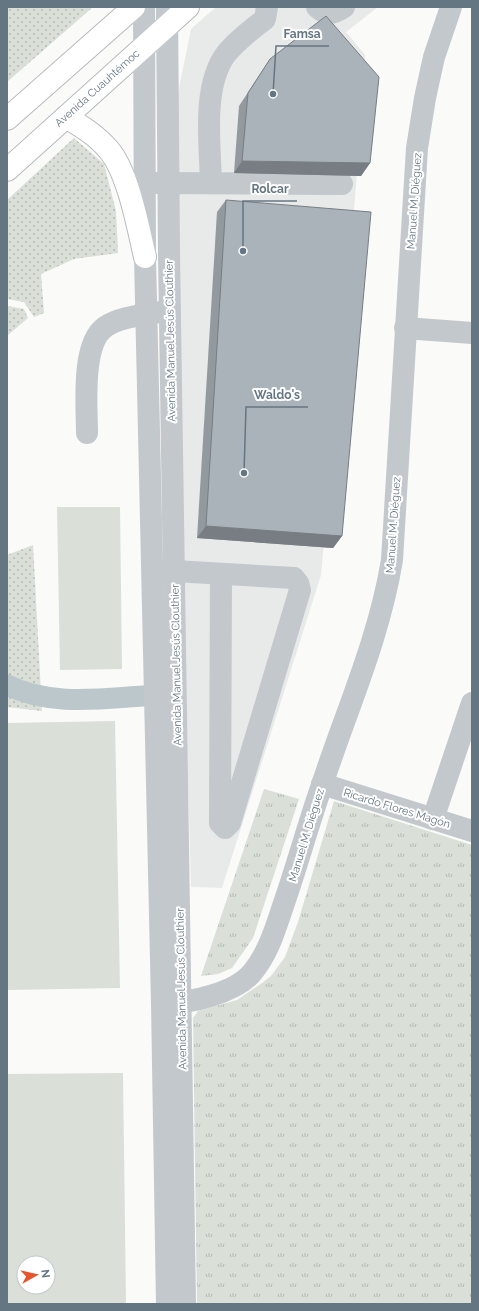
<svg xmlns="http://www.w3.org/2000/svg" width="479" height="1311" viewBox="0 0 479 1311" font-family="Raleway,sans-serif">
	<defs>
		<pattern id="grass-tufts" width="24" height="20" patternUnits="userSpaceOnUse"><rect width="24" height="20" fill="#dadfd7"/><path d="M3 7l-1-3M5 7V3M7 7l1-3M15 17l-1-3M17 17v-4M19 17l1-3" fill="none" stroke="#b4b9b4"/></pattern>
		<pattern id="park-dots" width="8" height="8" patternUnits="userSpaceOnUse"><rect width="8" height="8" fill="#dadfd7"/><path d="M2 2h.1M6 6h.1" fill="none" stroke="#b4b9b4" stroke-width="1.8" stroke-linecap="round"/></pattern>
	</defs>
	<rect width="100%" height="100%" fill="#fafaf8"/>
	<polygon fill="#e8e9e9" points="216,7 378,7 346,32 365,55 355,199 321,575 222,888 191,887 181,533 178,93 191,29"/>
	<g fill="url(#grass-tufts)">
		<polygon points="264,789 299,799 253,938 232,968 218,974 201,976"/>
		<polygon points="334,801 472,845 472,1304 197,1304 193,1018 198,1011 237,1000 262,983 271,976 285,957 298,922"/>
	</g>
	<g fill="url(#park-dots)">
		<polygon points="7,7 93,7 7,82"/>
		<polygon points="74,138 104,164 116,211 118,253 74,259 41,274 44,313 34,317 24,302 7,299 7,200"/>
		<polygon points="7,306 24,309 28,318 7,336"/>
		<polygon points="33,545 42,711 7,707 7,555"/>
	</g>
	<g fill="#dadfd7" fill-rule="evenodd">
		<polygon points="57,507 120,507 122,669 60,670"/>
		<polygon points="115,721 120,988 7,990 7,723"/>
		<path d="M 123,1073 L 126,1304 L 7,1304 L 7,1074 ZM 24,1263 L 48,1263 L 48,1287 L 24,1287 Z"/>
	</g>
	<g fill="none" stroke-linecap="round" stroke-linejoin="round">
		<path stroke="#bbc7cb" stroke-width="21" d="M 7,685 C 50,706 97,699 143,696"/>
		<g stroke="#b5babe" stroke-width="24">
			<g id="major">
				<path d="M 66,117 C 81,126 96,135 108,149 C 128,171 138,227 145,257"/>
				<polyline points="7,119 134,7"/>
				<polyline points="7,170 188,7"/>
			</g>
		</g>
		<g stroke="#c3c8cc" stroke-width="22">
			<polyline points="144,7 145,257 162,1003 167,1304"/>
			<polyline points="167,7 169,254 185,1304"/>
			<path d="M 317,7 C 326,16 334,14 344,7"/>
			<path d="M 211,182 C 210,144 202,86 226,54 C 237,40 251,30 265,19 L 267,7"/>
			<polyline points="153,183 342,184"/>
			<polyline points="405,328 472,333"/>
			<path d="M 87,433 C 87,406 81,344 105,327 C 119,317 143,315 160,312"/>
			<polyline points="160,571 174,571 294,578 298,583 300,590 230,823 225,828 220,823 221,574"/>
			<polyline points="322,784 472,831"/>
			<polyline points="433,819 472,703"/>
			<path d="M 167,1003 C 191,1003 234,993 251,974 C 268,954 275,930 283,906 C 297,866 308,825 322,785 C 347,709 379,639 392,560 L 417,148 L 425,98 L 434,57 L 451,7"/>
		</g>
		<use href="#major" stroke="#fff" stroke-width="22"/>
	</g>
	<g fill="#929a9f">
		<polygon points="270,59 370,163 361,176 234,173 239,106"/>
		<polygon points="226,200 342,536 333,548 197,538 217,212"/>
	</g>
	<g fill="#777d82">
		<polygon points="242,161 370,163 361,176 234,173"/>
		<polygon points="206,526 342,536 333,548 197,538"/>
	</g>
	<g fill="#aab3b9" stroke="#777d82">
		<polygon points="326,16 379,77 370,163 242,161 248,93 270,59"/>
		<polygon points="226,200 371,212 342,536 206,526"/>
	</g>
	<g text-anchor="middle" stroke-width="4" stroke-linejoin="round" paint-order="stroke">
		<g font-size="11" fill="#657683" stroke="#fff">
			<text transform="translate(97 88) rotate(-42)" y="4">Avenida Cuauhtémoc</text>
			<text transform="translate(414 201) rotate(-86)" y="4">Manuel M. Diéguez</text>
			<text transform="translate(170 341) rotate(-91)" y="4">Avenida Manuel Jesús Clouthier</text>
			<text transform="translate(393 525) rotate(-86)" y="4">Manuel M. Diéguez</text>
			<text transform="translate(176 665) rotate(-91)" y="4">Avenida Manuel Jesús Clouthier</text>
			<text transform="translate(397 808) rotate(17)" y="4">Ricardo Flores Magón</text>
			<text transform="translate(306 835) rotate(-73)" y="4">Manuel M. Diéguez</text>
			<text transform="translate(181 989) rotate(-91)" y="4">Avenida Manuel Jesús Clouthier</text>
		</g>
	</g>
	<path fill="none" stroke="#657683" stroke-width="1.5" d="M273 94L276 46H329M243 251L243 201H297M244 473L246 407H308"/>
	<g fill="#657683" stroke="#fff" stroke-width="1.5">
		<circle cx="273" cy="94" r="4"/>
		<circle cx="243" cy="251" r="4"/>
		<circle cx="244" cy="473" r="4"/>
	</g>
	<g font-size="12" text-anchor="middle" font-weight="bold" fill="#657683" stroke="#fff" stroke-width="4" stroke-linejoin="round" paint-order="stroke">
		<text x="302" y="38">Famsa</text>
		<text x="270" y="193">Rolcar</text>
		<text x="277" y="399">Waldo's</text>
	</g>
	<rect width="479" height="1311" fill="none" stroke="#657683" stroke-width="16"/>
	<g transform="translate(36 1275) rotate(82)"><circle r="19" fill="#ffffff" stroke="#c1c8cd"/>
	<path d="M0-3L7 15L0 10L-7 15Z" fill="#e4572e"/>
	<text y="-6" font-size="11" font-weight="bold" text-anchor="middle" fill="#657683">N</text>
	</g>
</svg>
